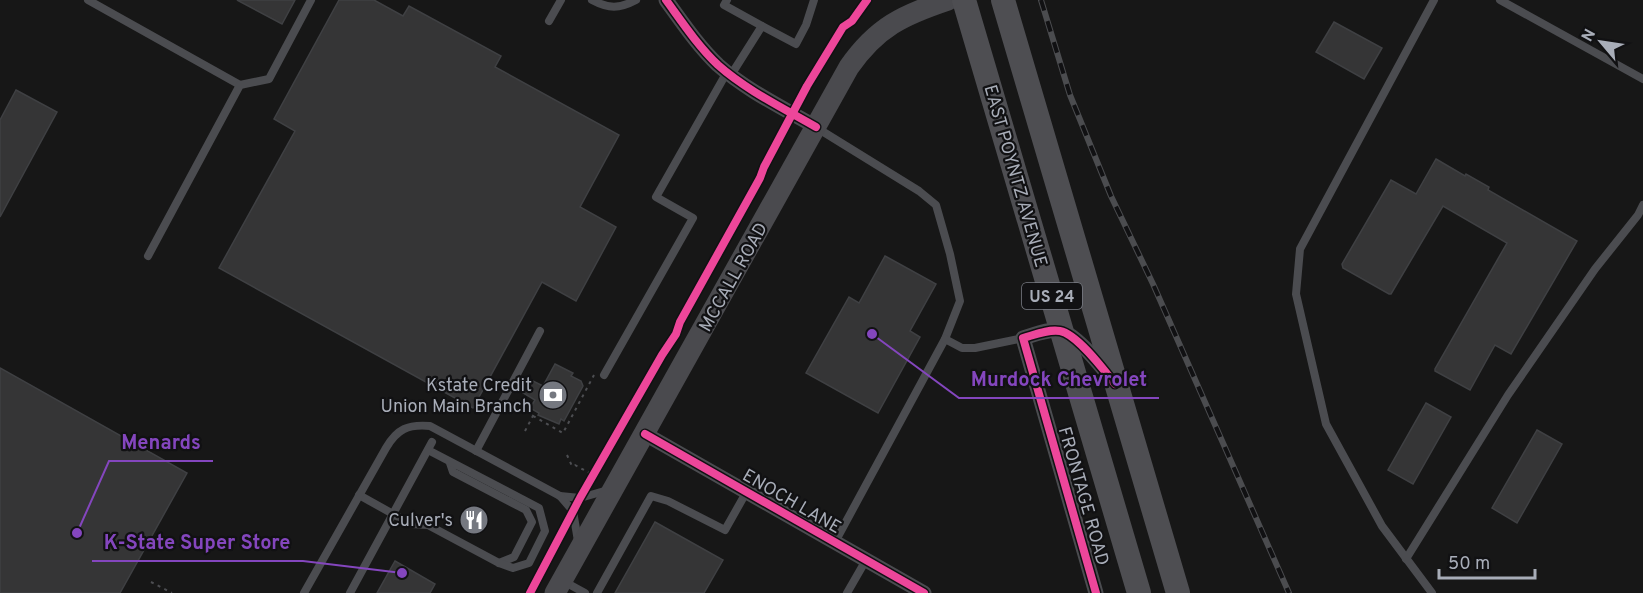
<svg xmlns="http://www.w3.org/2000/svg" width="1643" height="593" viewBox="0 0 1643 593" font-family="Overpass,sans-serif">
	<rect width="100%" height="100%" fill="#171717"/>
	<g fill="#353536" stroke="#3f4043" stroke-width="1.5">
		<polygon points="237,0 295,0 282,24"/>
		<polygon points="339,0 374,0 403,16 409,6 501,56 495,67 619,135 580,207 616,227 576,301 542,282 473,408 219,268 295,131 274,119"/>
		<polygon points="1334,22 1382,48 1364,79 1316,52"/>
		<polygon points="16,90 57,112 0,217 0,120"/>
		<polygon points="1436,159 1465,176 1466,174 1489,187 1488,190 1577,241 1511,354 1495,345 1470,390 1435,371 1435,369 1507,243 1443,206 1391,294 1389,294 1343,268 1342,264 1391,180 1416,194"/>
		<polygon points="885,256 936,284 910,331 920,337 878,413 806,373 849,297 859,303"/>
		<polygon points="555,364 573,373 571,376 581,381 583,386 564,421 561,419 559,424 538,415 539,413 530,408 535,400 520,391 527,378 543,386"/>
		<polygon points="0,368 187,473 120,593 0,593"/>
		<polygon points="1426,403 1451,417 1413,484 1388,470"/>
		<polygon points="1537,430 1562,444 1517,523 1492,508"/>
		<polygon points="655,522 723,560 704,593 615,593"/>
		<polygon points="395,561 435,584 430,593 377,593"/>
	</g>
	<g fill="none" stroke-linecap="round" stroke-linejoin="round">
		<g stroke="#4d4e52" stroke-width="2" stroke-dasharray="3 4.5" stroke-linecap="butt">
			<polyline points="533,416 563,433 594,375"/>
			<polyline points="525,431 535,412"/>
			<polyline points="567,455 572,466 575,465 593,475"/>
			<polyline points="151,582 172,593"/>
		</g>
		<g stroke="#4b4c50" stroke-width="8">
			<polyline points="88,0 240,85"/>
			<path d="M 592,0 C 609,9 619,9 636,0"/>
			<polyline points="727,0 724,5 762,26 731,75"/>
			<polyline points="1500,0 1643,79"/>
			<polyline points="549,21 561,0"/>
			<polyline points="762,26 796,44 806,25 814,0"/>
			<polyline points="817,128 919,191 936,205 950,254 960,301 945,339 835,542"/>
			<polyline points="148,256 240,85 269,79 311,0"/>
			<polyline points="945,339 962,348 975,348 1023,338"/>
			<polyline points="604,375 693,218 656,197 727,72"/>
			<polyline points="476,451 540,331"/>
			<polyline points="450,463 453,472 526,510 532,522 514,557 499,563"/>
			<polyline points="359,495 411,524 428,525 499,563 513,568 529,563 545,531 539,508 428,450"/>
			<polyline points="560,496 580,498 608,490"/>
			<polyline points="1406,559 1508,395 1595,269 1638,215 1643,205"/>
			<polyline points="563,581 585,593"/>
			<path d="M 304,593 L 386,448 C 397,429 408,424 430,426 L 560,496 L 573,511 L 578,541"/>
			<polyline points="350,593 432,442"/>
			<polyline points="597,593 651,496 668,501 725,530 747,491"/>
			<polyline points="847,593 866,560"/>
			<polyline points="1432,593 1382,526 1326,424 1296,294 1300,249 1434,0"/>
		</g>
		<g stroke="#4b4c50" stroke-width="15">
			<path d="M 666,0 C 682,22 698,46 718,65 C 746,90 783,108 816,127"/>
			<polyline points="645,434 924,593"/>
			<path d="M 1096,593 L 1023,338 C 1034,335 1048,328 1061,331 C 1076,334 1100,365 1110,377"/>
		</g>
		<path stroke="#4a4a4e" stroke-width="21" d="M 555,593 L 849,67 C 877,27 903,15 948,0"/>
		<g stroke="#4e4e52" stroke-width="24">
			<polyline points="964,0 1139,593"/>
			<polyline points="1003,0 1178,593"/>
		</g>
		<g stroke="#4b4c4f" stroke-width="6">
			<polyline id="rail" points="1041,0 1070,95 1111,196 1153,284 1289,593"/>
		</g>
		<use href="#rail" stroke="#111113" stroke-width="4" stroke-dasharray="11" stroke-linecap="butt"/>
		<g stroke="#111113" stroke-width="11">
			<g id="cycleway">
				<path d="M 666,0 C 682,22 698,46 718,65 C 746,90 783,108 816,127"/>
				<polyline points="645,434 924,593"/>
				<polyline points="530,593 580,498 662,355 676,334 680,322 760,178 764,167 807,86 843,27 852,21 867,0"/>
				<path d="M 1096,593 L 1023,338 C 1034,335 1048,329 1060,331 C 1077,334 1104,370 1115,384"/>
			</g>
		</g>
		<use href="#cycleway" stroke="#ed469a" stroke-width="8"/>
	</g>
	<defs>
		<g id="bank-disc" transform="scale(1.5)"><circle r="9.5" fill="#757880" stroke="#111113"/><path d="M-6-4H6V4H-6ZM0-2.3a2.3 2.3 0 1 0 0 4.6a2.3 2.3 0 1 0 0-4.6Z" fill="#fff"/></g>
		<g id="restaurant-disc" transform="scale(1.5)"><circle r="9.5" fill="#757880" stroke="#111113"/><path d="M-5-6h1v4h1v-4h1v4h1v-4h1v5L-1.5 .5V6h-2V.5L-5-1ZM5-6V6H3V1.5H1.5Q1.5-4 5-6Z" fill="#fff"/></g>
	</defs>
	<g fill-rule="evenodd">
		<use href="#bank-disc" x="553" y="395"/>
		<use href="#restaurant-disc" x="474" y="520"/>
	</g>
	<g text-anchor="middle" stroke-width="4.5" stroke-linejoin="round" paint-order="stroke">
		<rect fill="#111113" stroke="#7b7e86" stroke-width="1.5" x="1022" y="283" width="60" height="26" rx="4.5"/>
		<g font-size="16" font-weight="bold" fill="#a8adb8">
			<text x="1052" y="302">US 24</text>
		</g>
		<g font-size="18" fill="#a8adb8" stroke="#111113">
			<text transform="translate(1016 176) rotate(74)" y="6">EAST POYNTZ AVENUE</text>
			<text transform="translate(733 277) rotate(-61)" y="6">MCCALL ROAD</text>
			<text transform="translate(1084 496) rotate(74)" y="6">FRONTAGE ROAD</text>
			<text transform="translate(792 501) rotate(30)" y="6">ENOCH LANE</text>
		</g>
		<g font-size="18" fill="#a8adb8" stroke="#111113" text-anchor="end">
			<text x="532" y="391">Kstate Credit<tspan x="532" dy="21">Union Main Branch</tspan></text>
			<text x="453" y="526">Culver's</text>
		</g>
	</g>
	<path fill="none" stroke="#8446be" stroke-width="2" d="M872 334L959 398H1159M77 533L109 461H213M402 573L303 561H92"/>
	<g fill="#8446be" stroke="#111113" stroke-width="2">
		<circle cx="872" cy="334" r="6"/>
		<circle cx="77" cy="533" r="6"/>
		<circle cx="402" cy="573" r="6"/>
	</g>
	<g font-size="20" text-anchor="middle" font-weight="bold" fill="#8446be" stroke="#111113" stroke-width="4.5" stroke-linejoin="round" paint-order="stroke">
		<text x="1059" y="386">Murdock Chevrolet</text>
		<text x="161" y="449">Menards</text>
		<text x="197" y="549">K-State Super Store</text>
	</g>
	<g transform="translate(1601 42) rotate(299)" stroke="#111113" stroke-width="4.5" paint-order="stroke">
	<path d="M0-4.5L10 22L0 15L-10 22Z" fill="#a8adb8"/>
	<text y="-9" font-size="16" font-weight="bold" text-anchor="middle" fill="#a8adb8">N</text>
	</g>
	<path d="M1439 569v9h96v-9" fill="none" stroke="#a8adb8" stroke-width="3"/>
	<text x="1448" y="569" font-size="18" fill="#a8adb8" stroke="#111113" stroke-width="4.5" paint-order="stroke">50 m</text>
</svg>
